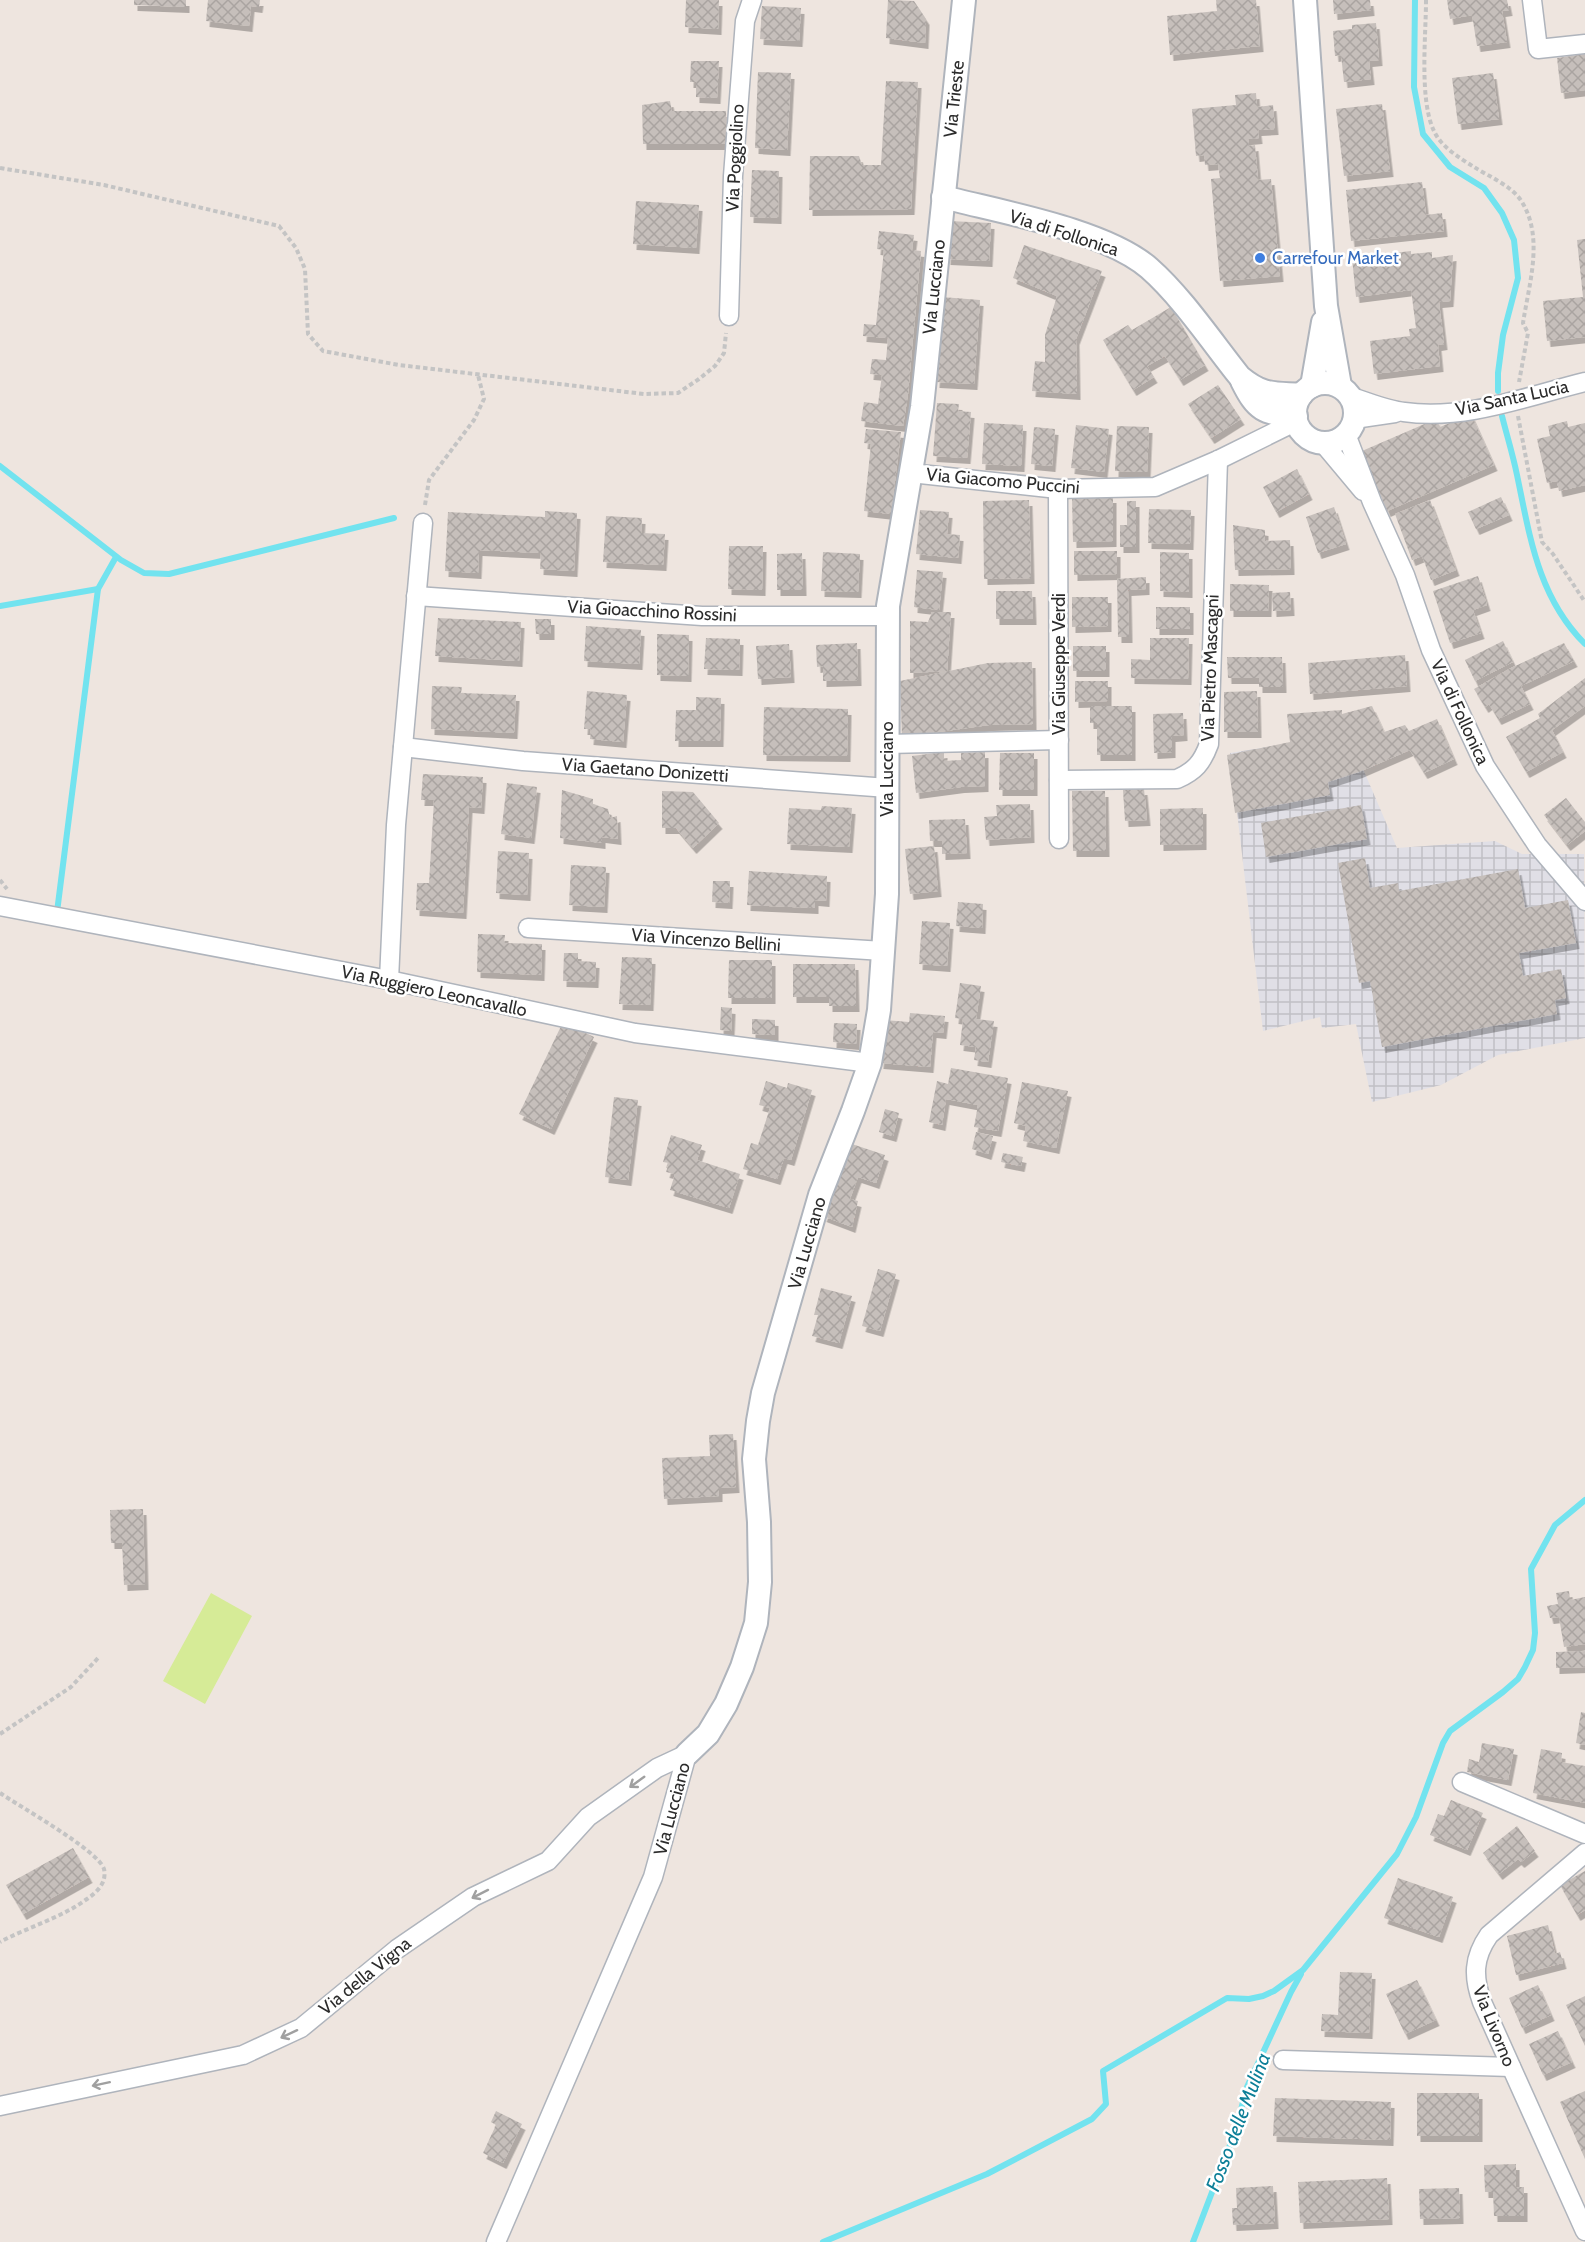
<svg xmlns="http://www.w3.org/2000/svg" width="1585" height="2242" viewBox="0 0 1585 2242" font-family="Cabin,sans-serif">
	<defs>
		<pattern id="industrial-grid" width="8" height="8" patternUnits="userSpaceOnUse" patternTransform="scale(1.5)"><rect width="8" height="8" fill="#e0dfe6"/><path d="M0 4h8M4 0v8" fill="none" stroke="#c0c0c5"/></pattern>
		<pattern id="building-cross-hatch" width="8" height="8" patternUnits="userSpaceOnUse" patternTransform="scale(1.5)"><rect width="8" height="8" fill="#c6bfbb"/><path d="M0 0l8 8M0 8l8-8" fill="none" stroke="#aaa4a1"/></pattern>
		<filter id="shadow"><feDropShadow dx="3.5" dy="6" stdDeviation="0" flood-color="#0004"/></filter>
	</defs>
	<rect width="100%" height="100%" fill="#eee5df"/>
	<polygon fill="url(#industrial-grid)" points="1348,734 1397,848 1495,841 1522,854 1584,854 1585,1038 1498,1055 1441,1085 1372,1102 1356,1024 1322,1028 1320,1017 1263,1031 1230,753"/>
	<polygon fill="#d6eb97" points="211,1593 252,1616 205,1704 163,1681"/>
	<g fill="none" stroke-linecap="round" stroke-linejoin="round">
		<g stroke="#72e3ef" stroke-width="6">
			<polyline points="1415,0 1414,87 1423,134 1450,167 1484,188 1502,213 1514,240 1518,278 1503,335 1498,373 1498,391"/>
			<path d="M 1502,416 C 1507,436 1513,455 1517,475 C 1530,537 1538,597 1585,644"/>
			<polyline points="0,466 121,560 144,573 169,574 394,518"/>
			<polyline points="0,606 98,589"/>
			<polyline points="57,912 98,589 116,557"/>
			<polyline points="823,2242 987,2174 1092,2119 1106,2104 1103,2071 1227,1998 1249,1999 1263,1996 1274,1991 1303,1970 1397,1854 1416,1817 1443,1743 1450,1731 1503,1692 1518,1679 1525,1667 1533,1650 1535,1633 1531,1569 1555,1525 1585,1500"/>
			<polyline points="1193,2242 1235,2132 1247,2087 1291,1992 1301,1974"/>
		</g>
	</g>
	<g fill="url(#building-cross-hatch)" filter="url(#shadow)">
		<polygon points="134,0 186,0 186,7 134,5"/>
		<polygon points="208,0 260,0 259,7 251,6 249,26 206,21"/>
		<polygon points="686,0 719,0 718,29 685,27"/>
		<polygon points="888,0 914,1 926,19 925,43 886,38"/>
		<polygon points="1216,0 1256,0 1260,46 1170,55 1167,16 1217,11"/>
		<polygon points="1333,0 1370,0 1371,10 1334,14"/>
		<polygon points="1447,0 1507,0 1509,10 1502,11 1507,42 1477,46 1472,15 1450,19"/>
		<polygon points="762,6 801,8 799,41 760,39"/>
		<polygon points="1376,23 1379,60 1369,61 1371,79 1344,82 1341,55 1335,56 1333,31 1352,29 1352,25"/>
		<polygon points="1585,54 1585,90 1561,93 1557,58"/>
		<polygon points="691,61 719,61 717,98 696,97 696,82 690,82"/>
		<polygon points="758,72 791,73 787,150 755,148"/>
		<polygon points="1493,73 1499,119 1458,124 1452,78"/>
		<polygon points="886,81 918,82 911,209 809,210 810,156 859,156 862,165 881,165"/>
		<polygon points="1256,93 1257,107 1273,105 1275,129 1258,130 1259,138 1248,139 1249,146 1255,145 1258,180 1271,179 1280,276 1220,281 1211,179 1220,178 1218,164 1205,165 1204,155 1196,156 1192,109 1236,105 1235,95"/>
		<polygon points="670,101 672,111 726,111 727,144 643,144 642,105"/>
		<polygon points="1382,104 1390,171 1344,176 1336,109"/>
		<polygon points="752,170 779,171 778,218 750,217"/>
		<polygon points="1422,182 1426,215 1442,213 1444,231 1351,241 1346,190"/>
		<polygon points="636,201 699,205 696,248 633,244"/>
		<polygon points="949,221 991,223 989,261 947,259"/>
		<polygon points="879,231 914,235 912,250 921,251 908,394 903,426 861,421 864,402 878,404 882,375 870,374 872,359 886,360 888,338 863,336 864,324 876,325 884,250 877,249"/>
		<polygon points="1585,239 1585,337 1547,341 1543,301 1583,297 1577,240"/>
		<polygon points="1024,245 1102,271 1076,339 1077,394 1032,391 1035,361 1045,362 1045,335 1057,296 1013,278"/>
		<polygon points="1411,251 1411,254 1432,252 1432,258 1453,255 1450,301 1439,302 1444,344 1438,345 1440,366 1374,374 1370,341 1410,336 1409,329 1416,328 1411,290 1356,297 1352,258"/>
		<polygon points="942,297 980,300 974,384 936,382"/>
		<polygon points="1171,307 1205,365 1180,380 1165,356 1147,366 1154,377 1133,390 1103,340 1128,325 1132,330"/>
		<polygon points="1218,385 1241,419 1211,438 1188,404"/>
		<polygon points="937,403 959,404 958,411 971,412 967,458 933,456"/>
		<polygon points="1471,414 1494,465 1387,511 1362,451 1436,419 1440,427"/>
		<polygon points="1567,421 1568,427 1585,423 1585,485 1559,491 1557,481 1547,483 1537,439 1550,436 1548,426"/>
		<polygon points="984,423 1023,425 1021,466 982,464"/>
		<polygon points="1076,425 1109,429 1104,472 1071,468"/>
		<polygon points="1117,426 1149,427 1147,472 1115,471"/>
		<polygon points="1034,427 1055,429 1052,466 1031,464"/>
		<polygon points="866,429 901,432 891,514 864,511 871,444 864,443"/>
		<polygon points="1297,469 1309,494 1276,512 1263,487"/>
		<polygon points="1072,497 1113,497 1113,541 1073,542"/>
		<polygon points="1501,497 1509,515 1476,529 1468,512"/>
		<polygon points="1029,500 1031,578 984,579 983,501"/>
		<polygon points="1430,500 1456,570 1431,580 1422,556 1412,560 1395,514"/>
		<polygon points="1127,501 1136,501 1136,547 1120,547 1120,525 1127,525"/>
		<polygon points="1334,507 1346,544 1318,553 1306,517"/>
		<polygon points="1149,509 1191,510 1190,544 1148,543"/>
		<polygon points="920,510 949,512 947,534 960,535 958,558 916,554"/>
		<polygon points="545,511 577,513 574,571 540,569 541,553 479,550 478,573 445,571 448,512 545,517"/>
		<polygon points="606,516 642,518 641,533 665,534 663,565 603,562"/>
		<polygon points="1233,525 1265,530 1265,541 1290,540 1291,569 1235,570"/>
		<polygon points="729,546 763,546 762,590 728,589"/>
		<polygon points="1074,551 1117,551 1117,574 1074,575"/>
		<polygon points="823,552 860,554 858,592 821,591"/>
		<polygon points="1160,552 1189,553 1189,592 1160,591"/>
		<polygon points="802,553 803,590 777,590 777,554"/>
		<polygon points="917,570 943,572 939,610 914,607"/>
		<polygon points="1478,576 1487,605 1473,610 1481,633 1450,643 1433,591"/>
		<polygon points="1146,577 1146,589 1128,590 1129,637 1118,637 1117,579"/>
		<polygon points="1230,584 1269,585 1268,611 1230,611"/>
		<polygon points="996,591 1032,591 1033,619 996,619"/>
		<polygon points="1290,592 1291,610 1273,611 1272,593"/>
		<polygon points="1072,597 1108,597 1108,626 1072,627"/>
		<rect x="1156" y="607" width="34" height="22"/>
		<polygon points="932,612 951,612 947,671 910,673 910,621 928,622"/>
		<polygon points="438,618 521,622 519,661 435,656"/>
		<polygon points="535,619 551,619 551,634 536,634"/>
		<polygon points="586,626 641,630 639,664 584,661"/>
		<polygon points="657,634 689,635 688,676 657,675"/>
		<polygon points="706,638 740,639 739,670 704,669"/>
		<polygon points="1150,638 1189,638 1188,679 1131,678 1131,659 1150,660"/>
		<polygon points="1503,641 1513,662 1475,681 1465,660"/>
		<polygon points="857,643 858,680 823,681 823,666 817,667 816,645"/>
		<polygon points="1564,643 1574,661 1521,686 1530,704 1498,719 1489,704 1485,707 1474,689 1511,668"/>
		<polygon points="789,644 791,677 758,679 756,646"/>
		<rect x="1073" y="646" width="33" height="25"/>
		<polygon points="1405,655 1407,686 1310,694 1308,663"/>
		<polygon points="1227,657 1282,657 1283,687 1259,687 1259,678 1228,678"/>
		<polygon points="1032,662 1033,724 989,725 902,737 900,681 988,663"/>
		<polygon points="1585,678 1585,706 1552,730 1563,752 1526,772 1506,737 1540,718 1538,714"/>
		<polygon points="1075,681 1108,681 1108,701 1075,702"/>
		<polygon points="432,686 462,687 461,693 516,695 514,733 431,729"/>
		<polygon points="587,691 627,695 623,742 590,739 591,729 584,729"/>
		<polygon points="1257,691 1258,732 1224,732 1224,692"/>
		<polygon points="696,697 721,698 720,741 675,741 676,710 696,710"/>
		<polygon points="1090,706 1132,706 1132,755 1097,755 1097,723 1090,723"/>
		<polygon points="1372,706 1384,732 1405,725 1409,731 1437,719 1454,759 1424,773 1410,750 1359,772 1328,782 1330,795 1235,813 1227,755 1290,742 1287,714 1342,710 1342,714"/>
		<polygon points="764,707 848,709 847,756 763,755"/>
		<polygon points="1183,713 1184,735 1172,736 1172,752 1154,753 1153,714"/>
		<polygon points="944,752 944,761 961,760 961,753 985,752 985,786 961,787 916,793 912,756"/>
		<polygon points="1000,753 1034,753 1034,790 999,790"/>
		<polygon points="423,774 483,777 481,808 469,807 463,913 416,910 417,883 429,883 434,800 421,800"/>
		<polygon points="507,783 537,787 531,838 501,834"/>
		<polygon points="1144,789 1147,820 1125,821 1123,790"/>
		<polygon points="562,790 593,799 593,804 608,809 610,818 617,816 618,839 602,837 602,843 560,838"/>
		<polygon points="662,791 693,792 719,823 693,848 676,828 662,828"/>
		<polygon points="1072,791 1105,791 1106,851 1073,851"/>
		<polygon points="1566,798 1585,822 1585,831 1567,845 1544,815"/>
		<polygon points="1030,804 1031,837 986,840 984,817 997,816 996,805"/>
		<polygon points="1361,805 1367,839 1266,857 1261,823"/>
		<polygon points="822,806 852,808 849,847 787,844 789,808 821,810"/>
		<polygon points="1203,808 1203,844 1160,845 1160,809"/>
		<polygon points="965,819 967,853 942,854 942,841 930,841 929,820"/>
		<polygon points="934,846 938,891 910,894 905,849"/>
		<polygon points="498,851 529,853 527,895 496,893"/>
		<polygon points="1365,858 1370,888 1398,883 1399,891 1518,869 1525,908 1568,900 1576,943 1519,953 1523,976 1561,969 1566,998 1555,1000 1557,1014 1382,1047 1370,981 1359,983 1338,863"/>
		<polygon points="571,865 606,867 604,907 569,905"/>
		<polygon points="749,871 827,876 826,901 815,900 815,908 747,905"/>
		<polygon points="713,881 730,881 729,903 712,902"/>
		<polygon points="958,902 983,904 982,928 956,926"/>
		<polygon points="922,921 950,923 947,966 919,964"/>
		<polygon points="478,934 505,935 504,943 542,944 541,975 477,972"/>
		<polygon points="564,953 578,953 578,961 596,962 595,982 563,981"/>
		<polygon points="622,957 652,958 650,1005 619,1004"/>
		<polygon points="729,960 772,960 772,998 728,998"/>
		<polygon points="793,964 855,964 856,1006 829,1006 829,997 793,997"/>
		<polygon points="960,983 981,986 976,1019 994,1021 988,1062 974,1060 976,1047 960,1045 963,1019 955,1018"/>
		<polygon points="721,1007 732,1008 731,1031 720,1030"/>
		<polygon points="910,1013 945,1016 943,1033 933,1032 930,1067 880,1063 884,1020 909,1022"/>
		<polygon points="752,1019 775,1020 775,1035 752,1034"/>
		<polygon points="563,1022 594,1037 551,1129 519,1114"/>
		<polygon points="834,1023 857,1024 856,1044 833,1042"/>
		<polygon points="951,1068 1008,1078 998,1131 974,1127 978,1105 946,1099 942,1125 929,1122 937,1081 948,1084"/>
		<polygon points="766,1081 787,1088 788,1083 812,1090 791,1160 784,1158 777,1179 743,1169 751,1143 758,1145 770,1108 759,1105"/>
		<polygon points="1022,1082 1068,1091 1056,1148 1023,1141 1026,1126 1014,1123"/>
		<polygon points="614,1097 638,1100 628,1180 605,1177"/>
		<polygon points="885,1109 899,1113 893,1136 879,1132"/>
		<polygon points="976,1132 993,1136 988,1154 972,1149"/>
		<polygon points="671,1135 702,1145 697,1160 740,1174 729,1208 670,1190 675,1174 666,1172 669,1163 663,1162"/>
		<polygon points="852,1144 885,1155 876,1183 858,1177 850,1199 858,1201 852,1227 823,1216"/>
		<polygon points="1003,1153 1023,1157 1021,1166 1001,1162"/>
		<polygon points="878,1269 896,1274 880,1331 862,1326"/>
		<polygon points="821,1288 852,1296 839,1343 812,1336 818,1315 814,1315"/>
		<polygon points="733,1434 736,1487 719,1488 719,1496 664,1499 662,1458 710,1456 709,1435"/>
		<polygon points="143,1509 145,1584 124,1585 122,1543 111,1543 110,1510"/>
		<polygon points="1569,1591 1570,1600 1585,1597 1585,1644 1564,1647 1559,1617 1550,1618 1547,1606 1558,1604 1556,1593"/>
		<polygon points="1585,1651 1585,1667 1556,1668 1556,1652"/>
		<polygon points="1581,1712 1585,1713 1585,1745 1576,1743"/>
		<polygon points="1482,1743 1514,1749 1508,1780 1467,1772 1469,1759 1479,1762"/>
		<polygon points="1541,1749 1562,1753 1561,1762 1585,1766 1585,1803 1533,1793"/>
		<polygon points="1451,1800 1483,1813 1467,1850 1430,1835 1438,1814 1444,1816"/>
		<polygon points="1517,1826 1535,1851 1521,1862 1518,1859 1499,1874 1483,1853"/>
		<polygon points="73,1848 89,1877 23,1914 6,1885"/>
		<polygon points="1585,1871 1585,1910 1577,1915 1560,1885"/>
		<polygon points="1398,1878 1453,1897 1439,1937 1384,1918"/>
		<polygon points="1548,1925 1555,1954 1560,1952 1563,1963 1516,1975 1507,1936"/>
		<polygon points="1340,1972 1372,1973 1369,2033 1321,2031 1322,2014 1338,2015"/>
		<polygon points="1417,1980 1436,2020 1405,2034 1386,1994"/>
		<polygon points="1538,1985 1551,2015 1522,2028 1509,1998"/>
		<polygon points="1585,1996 1585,2046 1566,2005"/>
		<polygon points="1558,2031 1572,2062 1543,2075 1529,2044"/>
		<polygon points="1585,2091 1585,2159 1560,2102"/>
		<rect x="1417" y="2093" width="62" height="43"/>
		<polygon points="1275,2098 1391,2102 1390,2140 1273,2136"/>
		<polygon points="496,2111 522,2124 503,2163 483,2153 496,2125 491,2122"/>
		<polygon points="1516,2164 1516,2187 1524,2187 1524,2216 1494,2216 1493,2192 1485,2192 1484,2165"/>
		<polygon points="1387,2178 1389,2219 1300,2223 1298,2182"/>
		<polygon points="1273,2186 1275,2223 1233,2225 1232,2208 1237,2208 1236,2188"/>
		<polygon points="1459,2188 1460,2218 1420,2219 1419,2189"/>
	</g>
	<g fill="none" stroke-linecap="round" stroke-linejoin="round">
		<g stroke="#afb4bc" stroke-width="21">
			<g id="minor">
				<polyline points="1532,0 1538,49 1585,44"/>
				<polyline points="729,316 733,176 745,21 752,0"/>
				<path d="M 1351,397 C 1368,402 1387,410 1404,412 C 1464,421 1528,396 1585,382"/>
				<polyline points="1354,419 1395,413"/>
				<polyline points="1346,434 1372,502 1405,575 1431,650 1485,766 1537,845 1585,901"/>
				<polyline points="1322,442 1363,491"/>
				<polyline points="911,473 1058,489 1155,487 1218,460 1297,421"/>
				<polyline points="1058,489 1059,839"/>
				<polyline points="416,596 702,616 887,616"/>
				<polyline points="887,744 1059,740"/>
				<polyline points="403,747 523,761 888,788"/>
				<path d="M 1059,780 L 1177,779 C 1195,771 1202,763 1209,744 L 1218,460"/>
				<polyline points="0,906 389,980 635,1033 870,1063"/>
				<polyline points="528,928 883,951"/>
				<polyline points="389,980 396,825 423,523"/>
				<polyline points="1462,1782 1585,1834"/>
				<path d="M 1585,1853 L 1489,1935 C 1473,1958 1473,1977 1482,2002 L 1585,2231"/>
				<polyline points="1283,2060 1511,2067"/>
				<polyline points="0,2106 243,2055 301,2028 397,1949 473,1897 548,1861 588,1817 657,1768 687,1754"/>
				<polyline points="496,2242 653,1877 687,1754"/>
			</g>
		</g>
		<g stroke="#afb4bc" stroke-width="26">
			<g id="tertiary">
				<polyline points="1305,0 1326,306 1340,386"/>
				<path d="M 943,197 C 1001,212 1105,230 1149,268 C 1182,297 1212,342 1240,377 C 1263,396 1273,393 1301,395"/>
				<path d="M 1242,381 C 1257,411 1263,413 1296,416"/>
				<circle cx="1325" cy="413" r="30"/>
				<polyline points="1312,386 1323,322"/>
				<polyline points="687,1754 708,1734 726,1704 742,1667 756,1623 760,1582 759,1522 754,1459 758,1421 763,1393 820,1195 853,1111 870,1063 879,1010 887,894 888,606 922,407 964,0"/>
			</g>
		</g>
		<g stroke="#c4c4c4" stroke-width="4" stroke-dasharray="4.5 3" stroke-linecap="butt">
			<path d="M 1426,0 C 1426,36 1419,100 1434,131 C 1441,147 1460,158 1474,167 C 1490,177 1512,186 1522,202 C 1544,238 1529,284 1523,323 L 1528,333 L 1519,382"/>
			<polyline points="0,168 104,185 279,226 296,248 305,269 308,334 323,351 399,365 644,394 678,393 699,379 715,366 724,353 726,333"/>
			<polyline points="1518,416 1542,542 1553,554 1585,602"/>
			<polyline points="425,505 429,480 474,420 484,399 478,375"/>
			<polyline points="0,880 7,889"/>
			<polyline points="0,1734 71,1687 99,1657"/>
			<path d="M 0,1793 C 19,1806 99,1851 104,1869 C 107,1883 97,1892 87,1899 C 61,1918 28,1927 0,1942"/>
		</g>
		<use href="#minor" stroke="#fff" stroke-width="18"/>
		<use href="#tertiary" stroke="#fff" stroke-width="22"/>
	</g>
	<defs><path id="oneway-shaft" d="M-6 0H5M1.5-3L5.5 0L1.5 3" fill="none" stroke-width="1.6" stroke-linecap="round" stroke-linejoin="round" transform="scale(1.5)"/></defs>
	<g stroke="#a0a0a0">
		<use href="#oneway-shaft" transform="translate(637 1782) rotate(144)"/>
		<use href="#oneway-shaft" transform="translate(480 1894) rotate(153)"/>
		<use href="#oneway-shaft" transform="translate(289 2034) rotate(155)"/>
		<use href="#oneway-shaft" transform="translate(101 2084) rotate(168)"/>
	</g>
	<circle fill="#3f7fe0" stroke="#fff" stroke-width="2" cx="1260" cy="258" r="6"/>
	<g text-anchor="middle" stroke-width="5" stroke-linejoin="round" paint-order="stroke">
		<g font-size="18" fill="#2c2c2c" stroke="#fff">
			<text transform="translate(954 99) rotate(-84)" y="6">Via Trieste</text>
			<text transform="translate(735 158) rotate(-87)" y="6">Via Poggiolino</text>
			<text transform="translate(1064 233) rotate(18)" y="6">Via di Follonica</text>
			<text transform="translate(934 287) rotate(-84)" y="6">Via Lucciano</text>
			<text transform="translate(1512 398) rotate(-12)" y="6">Via Santa Lucia</text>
			<text transform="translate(1003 481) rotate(5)" y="6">Via Giacomo Puccini</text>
			<text transform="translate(652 611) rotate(3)" y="6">Via Gioacchino Rossini</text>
			<text transform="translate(1059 664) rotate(-90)" y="6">Via Giuseppe Verdi</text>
			<text transform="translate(1210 668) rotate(-88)" y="6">Via Pietro Mascagni</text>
			<text transform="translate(1460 712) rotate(65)" y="6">Via di Follonica</text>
			<text transform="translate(887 769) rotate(-90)" y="6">Via Lucciano</text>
			<text transform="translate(645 770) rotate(4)" y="6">Via Gaetano Donizetti</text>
			<text transform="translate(706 940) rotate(4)" y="6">Via Vincenzo Bellini</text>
			<text transform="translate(434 991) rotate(12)" y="6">Via Ruggiero Leoncavallo</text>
			<text transform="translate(807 1243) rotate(-74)" y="6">Via Lucciano</text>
			<text transform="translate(672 1809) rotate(-75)" y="6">Via Lucciano</text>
			<text transform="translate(365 1976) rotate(-39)" y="6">Via della Vigna</text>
			<text transform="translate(1494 2026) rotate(68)" y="6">Via Livorno</text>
		</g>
		<g font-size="18" fill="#366cbe" stroke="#fff" text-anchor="start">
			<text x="1272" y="264">Carrefour Market</text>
		</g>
		<g font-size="20" font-style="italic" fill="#0d7f98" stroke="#fff">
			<text transform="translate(1238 2122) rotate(-69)" y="7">Fosso delle Mulina</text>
		</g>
	</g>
</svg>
